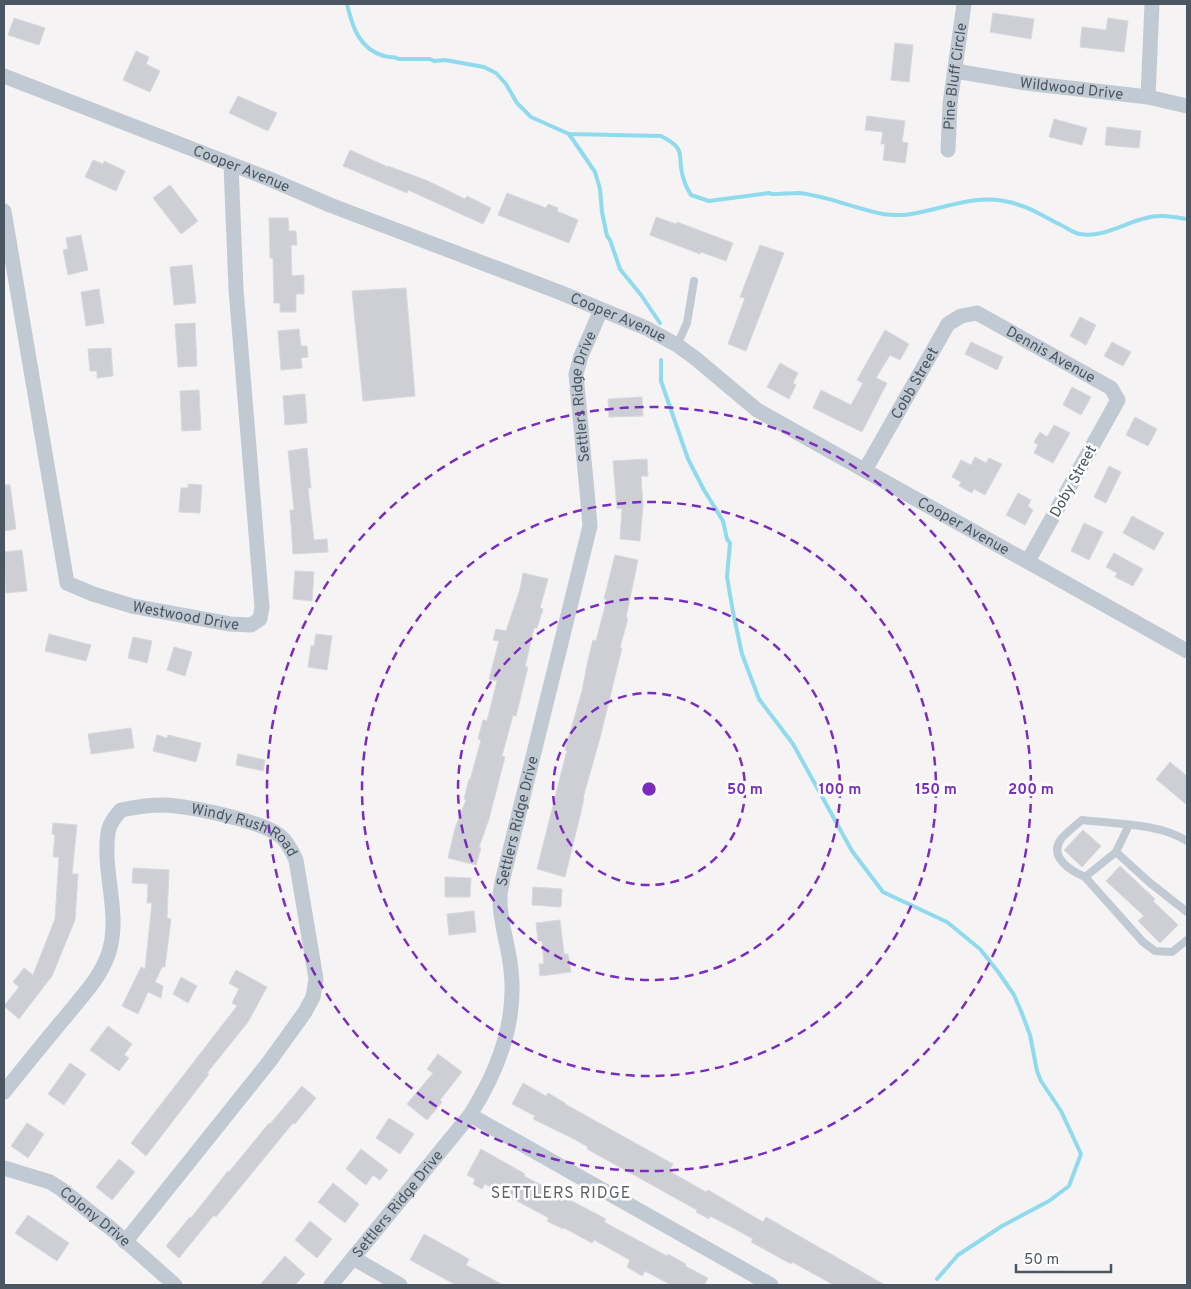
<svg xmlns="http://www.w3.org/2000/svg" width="1191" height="1289" viewBox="0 0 1191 1289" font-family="Overpass,sans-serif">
	<rect width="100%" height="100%" fill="#f5f3f3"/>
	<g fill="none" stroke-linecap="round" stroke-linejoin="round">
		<g stroke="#90daee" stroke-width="4">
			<path d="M 347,4 C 352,26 359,49 384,56 C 389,58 394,56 399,59 L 430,59 L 434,61 L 445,60 L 484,67 L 496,73 L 506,84 L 517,103 L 531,117 L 569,134 L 661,136 C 690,151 675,155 684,180 C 685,185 688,190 691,195 L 709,201 L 769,193 L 772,194 C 781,194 790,193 799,193 C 828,196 856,209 883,214 C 922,221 961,193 1004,201 C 1024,204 1041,215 1059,224 C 1066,227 1073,233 1080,234 C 1103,238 1124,223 1146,218 C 1159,214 1173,217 1187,219"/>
			<polyline points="569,134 595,172 600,189 602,212 607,236 610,240 620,269 641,295 660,323"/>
			<polyline points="661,360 661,381 688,459 704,490 723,521 727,539 730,543 727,577 733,612 742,654 759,699 793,744 852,851 883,892 947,922 980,949 999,973 1014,995 1021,1011 1030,1035 1037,1071 1041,1081 1061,1111 1081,1154 1069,1186 1049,1201 1002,1226 958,1255 937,1279"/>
		</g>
	</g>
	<g fill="#cdcfd5" stroke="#d7d9de">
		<polygon points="993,13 1034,19 1031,39 990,32"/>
		<polygon points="14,18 45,28 39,45 8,35"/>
		<polygon points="1108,18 1128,21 1124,52 1080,47 1082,27 1106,30"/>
		<polygon points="895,43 913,45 909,82 891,80"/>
		<polygon points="136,51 149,57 146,64 160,71 150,92 123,80"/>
		<polygon points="238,96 277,113 268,131 229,113"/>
		<polygon points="867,116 905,121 902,142 908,143 905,163 883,160 885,144 881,144 883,132 865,130"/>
		<polygon points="1054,119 1087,128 1082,145 1049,137"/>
		<polygon points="1107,127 1141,131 1139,148 1105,145"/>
		<polygon points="350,150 388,167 388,166 428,181 465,199 467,196 491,208 483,224 408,190 407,193 343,166"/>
		<polygon points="93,160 103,164 104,161 125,171 116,191 85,177"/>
		<polygon points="170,185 198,221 181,234 153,198"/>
		<polygon points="507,193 546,208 548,204 558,208 557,211 578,220 569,243 498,215"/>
		<polygon points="656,217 676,224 677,222 733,243 726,261 701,252 700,254 650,235"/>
		<polygon points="269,218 288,218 289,231 296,231 297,245 291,245 292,276 304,275 304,294 296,294 296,312 280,312 280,303 274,303 273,258 270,258"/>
		<polygon points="81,235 88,270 68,275 63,250 68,249 66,238"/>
		<polygon points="760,245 784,253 746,351 728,344 745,298 740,297"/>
		<polygon points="192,265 196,303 174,305 170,267"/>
		<polygon points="406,288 415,396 363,401 352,291"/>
		<polygon points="99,289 104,323 86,326 81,292"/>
		<polygon points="1080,317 1096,325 1086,345 1070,336"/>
		<polygon points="195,323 197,366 178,367 175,324"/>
		<polygon points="299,329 301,346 307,346 308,357 301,358 302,368 281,370 278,331"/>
		<polygon points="885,330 909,344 900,360 890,355 876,378 887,383 862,432 813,408 821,390 851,405 863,383 857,380"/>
		<polygon points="971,342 1003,357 997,370 965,354"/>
		<polygon points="1112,342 1131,352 1123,366 1104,356"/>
		<polygon points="111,348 113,376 97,378 97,371 90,371 88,349"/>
		<polygon points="780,363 798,373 793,383 796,385 789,399 767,387"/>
		<polygon points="1072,387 1091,397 1081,415 1063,405"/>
		<polygon points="199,390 201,430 182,431 180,391"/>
		<polygon points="305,394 307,423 285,425 283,396"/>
		<polygon points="642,397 643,416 609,417 608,399"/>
		<polygon points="1135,417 1157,429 1148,446 1126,435"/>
		<polygon points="1054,425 1070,433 1053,463 1034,453 1038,445 1034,442 1040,432 1047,437"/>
		<polygon points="307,448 311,488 308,488 314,540 327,539 328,552 293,554 290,510 294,510 288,451"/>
		<polygon points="975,457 986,463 989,458 1002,464 985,495 974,489 972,493 959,486 961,482 952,477 961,460 971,465"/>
		<polygon points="647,459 648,476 641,476 643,506 640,541 620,539 622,508 617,509 613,461"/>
		<polygon points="1109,466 1121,472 1106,503 1094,497"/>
		<polygon points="188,484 202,485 200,513 179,512 181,488 188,488"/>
		<polygon points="4,485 10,485 16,529 4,531"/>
		<polygon points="1018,493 1031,500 1028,506 1033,510 1025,525 1006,515"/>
		<polygon points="1132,516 1164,533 1154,550 1123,533"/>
		<polygon points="1084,523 1103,532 1089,560 1071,551"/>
		<polygon points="22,550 27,591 6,593 4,552"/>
		<polygon points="1114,553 1143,569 1133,586 1115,577 1117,573 1106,567"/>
		<polygon points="615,555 638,560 626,618 628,618 620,648 622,648 600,738 583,798 584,798 580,816 565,877 537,869 567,750 565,750 582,691 588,660 593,640 596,641 607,599 604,599"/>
		<polygon points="295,571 314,572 312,601 293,599"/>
		<polygon points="523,573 548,579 540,608 543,609 537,628 534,628 525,667 528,667 520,700 516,716 513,715 502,756 505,757 489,819 479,847 481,848 476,865 448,858 455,828 466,800 464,799 469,779 470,780 481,740 478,739 483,720 487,721 497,681 489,679 499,641 493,640 496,629 506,631 520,589"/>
		<polygon points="49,634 91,645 86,661 45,651"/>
		<polygon points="316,634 332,636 327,670 308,667 311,646 314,646"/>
		<polygon points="133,637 152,641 147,663 128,658"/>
		<polygon points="174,647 192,652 185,676 167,670"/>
		<polygon points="131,728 134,748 91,754 88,734"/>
		<polygon points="157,735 167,738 168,735 201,743 196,762 153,751"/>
		<polygon points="238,754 265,760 263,771 236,765"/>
		<polygon points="1170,762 1187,776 1187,805 1156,779"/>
		<polygon points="53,823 77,825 72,874 78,874 75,920 52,976 19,1019 4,1006 19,987 13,982 24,968 33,975 55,919 59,857 53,857 55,835 52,834"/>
		<polygon points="1083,830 1101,846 1082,867 1064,850"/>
		<polygon points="1120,866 1155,899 1153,901 1178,925 1160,943 1138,921 1144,916 1106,881"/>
		<polygon points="133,868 169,870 167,918 171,919 165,967 162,967 155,982 163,986 161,998 148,992 138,1014 122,1006 141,967 145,969 152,903 147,903 148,884 132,883"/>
		<polygon points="445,877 471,878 470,897 445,897"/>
		<polygon points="533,887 562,889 561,907 532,905"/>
		<polygon points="474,911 476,932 449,935 447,914"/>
		<polygon points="560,920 564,954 568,954 571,972 540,976 539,964 544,964 542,941 538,941 536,923"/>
		<polygon points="236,970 267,987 248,1022 207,1073 209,1074 146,1156 131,1143 237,1006 232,1003 239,989 229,983"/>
		<polygon points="181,977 197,986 188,1003 173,994"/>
		<polygon points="108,1026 132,1044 124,1055 129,1058 119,1071 90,1050"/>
		<polygon points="438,1054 462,1072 440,1100 442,1102 427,1120 407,1104 433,1073 427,1069"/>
		<polygon points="70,1063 86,1074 64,1105 48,1094"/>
		<polygon points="523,1083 546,1096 548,1093 565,1103 565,1104 673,1164 669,1171 706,1192 708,1190 763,1222 766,1217 885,1285 834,1285 792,1262 791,1264 751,1242 753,1239 735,1229 710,1216 709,1219 696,1212 697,1210 587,1149 588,1147 574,1139 533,1119 535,1116 512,1104"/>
		<polygon points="302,1086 316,1098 295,1124 293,1123 216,1217 214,1215 179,1258 166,1246 190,1217 191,1218 228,1171 229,1172 269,1123 270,1124"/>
		<polygon points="389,1118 414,1134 400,1154 376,1138"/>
		<polygon points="27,1123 44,1134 28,1158 11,1146"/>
		<polygon points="361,1149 388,1170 380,1180 373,1175 366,1185 346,1169"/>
		<polygon points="481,1149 525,1174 524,1176 606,1219 604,1222 667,1256 668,1254 686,1264 685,1266 708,1278 704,1285 671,1285 645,1271 642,1276 627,1267 630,1260 594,1240 592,1243 564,1228 563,1229 547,1221 549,1218 485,1184 482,1189 473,1184 475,1179 467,1175"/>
		<polygon points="119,1159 135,1172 112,1200 96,1187"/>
		<polygon points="333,1183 359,1204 345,1223 318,1202"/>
		<polygon points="28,1215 69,1243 57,1261 15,1233"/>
		<polygon points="310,1221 332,1239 317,1258 295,1240"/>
		<polygon points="424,1234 469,1259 466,1265 503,1285 456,1285 410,1260"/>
		<polygon points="285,1256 305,1274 295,1285 260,1285"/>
	</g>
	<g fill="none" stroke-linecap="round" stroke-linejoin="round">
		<g stroke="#c1cad2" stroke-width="8">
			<polyline points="677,345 687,323 694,281"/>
			<path d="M 1129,825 L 1116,852 L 1085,877 C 1071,871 1048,857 1061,839 C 1067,832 1075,826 1082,820 C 1115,824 1159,823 1187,841"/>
			<polyline points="1116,852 1149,882 1187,912"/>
			<polyline points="1085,877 1143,942 1155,951 1172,952 1187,940"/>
		</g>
		<g stroke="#c1cad2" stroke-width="15">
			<path id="s1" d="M 955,71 L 1026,83 L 1148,97 L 1187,106"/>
			<path id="s2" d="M 4,76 L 267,178 L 330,205 L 559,292 L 646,328 L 677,345 L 695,358 L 757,410 L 1187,651"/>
			<polyline points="1148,97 1152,4"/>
			<path id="s3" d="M 948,150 L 950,104 L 964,4"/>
			<path id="s4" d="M 4,211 L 67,583 L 93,594 L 132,606 L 230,624 L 251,625 L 260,619 L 262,607 L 236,289 L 231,165"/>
			<path id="s5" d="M 865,470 L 948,324 L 961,316 L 977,313 L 1111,388 L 1118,400 L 1028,561"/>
			<path id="s6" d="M 4,1092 C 25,1066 46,1040 67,1015 C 82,996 100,978 108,955 C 122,916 102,873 108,833 C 109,824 115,817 121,810 C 135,807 148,805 163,805 C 189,806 258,820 279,835 C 286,840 292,851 296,860 L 316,979 L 313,997 L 305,1012 L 269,1062 L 125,1242"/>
			<polyline points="470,1115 771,1285"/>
			<path id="s7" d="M 4,1168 L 50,1182 L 61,1189 L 114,1231 L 175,1285"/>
			<polyline points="353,1258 400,1285"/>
			<path id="s8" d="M 331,1285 L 470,1115 C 498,1071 517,1022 511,970 C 509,946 499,921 500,897 C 500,891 502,884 503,878 L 588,534 L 590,526 L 588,502 L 576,374 L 581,356 L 601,310"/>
		</g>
	</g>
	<g fill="none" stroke="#7b2cbf" stroke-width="2.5" stroke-dasharray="9 6">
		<circle cx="649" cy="789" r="96"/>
		<circle cx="649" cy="789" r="191"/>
		<circle cx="649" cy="789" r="287"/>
		<circle cx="649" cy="789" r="382"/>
	</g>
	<g text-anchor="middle" stroke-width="5" stroke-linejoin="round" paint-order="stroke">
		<g font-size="15" fill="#4a5661" stroke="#fff">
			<text dy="5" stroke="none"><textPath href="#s3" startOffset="74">Pine Bluff Circle</textPath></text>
			<text dy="5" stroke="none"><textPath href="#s1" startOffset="118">Wildwood Drive</textPath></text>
			<text dy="5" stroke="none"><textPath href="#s2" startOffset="255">Cooper Avenue</textPath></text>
			<text dy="5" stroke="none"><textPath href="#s2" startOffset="660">Cooper Avenue</textPath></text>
			<text dy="5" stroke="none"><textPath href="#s5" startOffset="284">Dennis Avenue</textPath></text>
			<text dy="5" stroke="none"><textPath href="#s5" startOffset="100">Cobb Street</textPath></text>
			<text dy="5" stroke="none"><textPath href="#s8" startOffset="960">Settlers Ridge Drive</textPath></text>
			<text transform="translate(1073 481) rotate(-61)" y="5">Doby Street</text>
			<text dy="5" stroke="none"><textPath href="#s2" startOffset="1065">Cooper Avenue</textPath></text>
			<text dy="5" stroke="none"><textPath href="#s4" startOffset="501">Westwood Drive</textPath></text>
			<text dy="5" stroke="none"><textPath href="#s8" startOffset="525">Settlers Ridge Drive</textPath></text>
			<text dy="5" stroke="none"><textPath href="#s6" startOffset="452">Windy Rush Road</textPath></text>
			<text dy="5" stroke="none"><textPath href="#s8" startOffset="105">Settlers Ridge Drive</textPath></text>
			<text dy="5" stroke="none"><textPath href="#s7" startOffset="105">Colony Drive</textPath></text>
		</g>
		<g font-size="16" letter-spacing="1" fill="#5f6368" stroke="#fff">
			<text x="561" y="1198">SETTLERS RIDGE</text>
		</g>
	</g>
	<circle cx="649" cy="789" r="8" fill="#7b2cbf" stroke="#fff" stroke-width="2.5"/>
	<g font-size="15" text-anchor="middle" font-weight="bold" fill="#7b2cbf" stroke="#fff" stroke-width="5" stroke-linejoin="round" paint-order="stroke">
		<text x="745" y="794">50 m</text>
		<text x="840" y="794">100 m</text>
		<text x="936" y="794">150 m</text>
		<text x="1031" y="794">200 m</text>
	</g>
	<rect width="1191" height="1289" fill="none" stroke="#4a5661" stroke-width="10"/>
	<path d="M1016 1264v8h95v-8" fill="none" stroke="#4a5661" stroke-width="2.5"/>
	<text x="1024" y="1264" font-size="15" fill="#4a5661" stroke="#ffffff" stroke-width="4" paint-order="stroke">50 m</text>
</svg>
